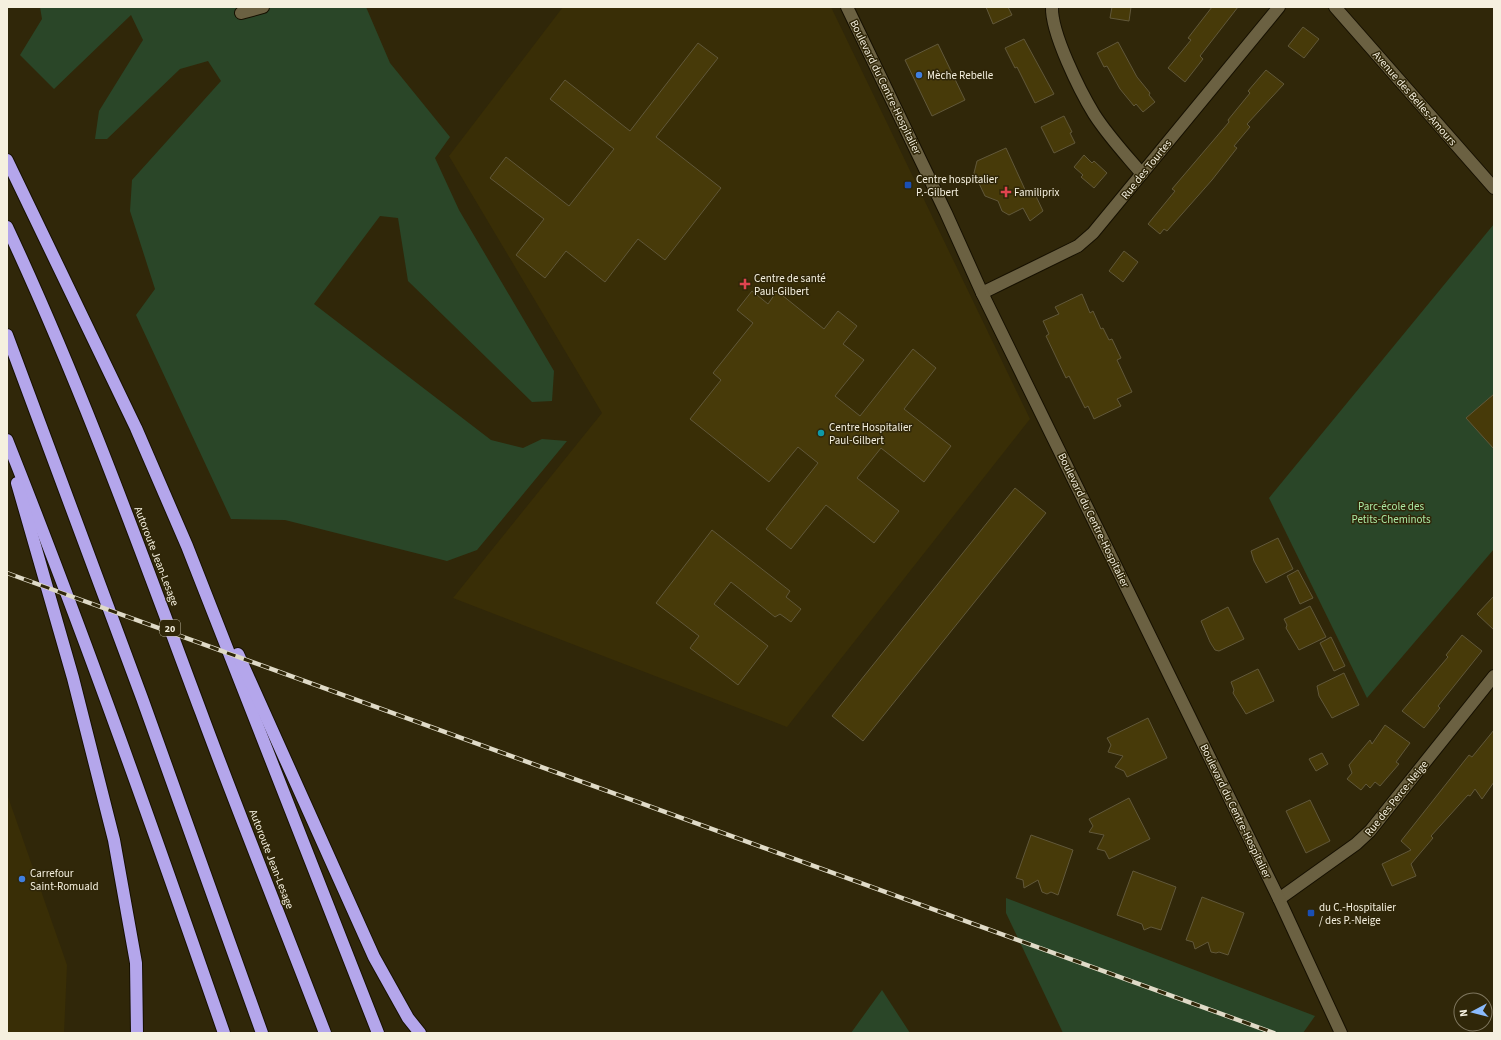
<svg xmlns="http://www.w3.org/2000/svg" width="1501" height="1040" viewBox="0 0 1501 1040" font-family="'Source Sans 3',sans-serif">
	<rect width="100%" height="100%" fill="#302709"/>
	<g fill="#392e06">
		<polygon points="563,7 831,7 1030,419 787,727 453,598 602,413 449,156"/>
		<polygon points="7,794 67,965 64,1033 7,1033"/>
	</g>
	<g fill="#2a4628">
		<polygon points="40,7 366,7 390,63 450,137 435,158 459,210 554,371 552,401 532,402 408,281 398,218 380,216 314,304 491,440 523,448 542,439 567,441 477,550 447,561 285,520 231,519 136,315 155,289 130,211 132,180 221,81 208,61 180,69 107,139 95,139 99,111 143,40 131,15 54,89 20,55 42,19"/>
		<polygon points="1494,224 1494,549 1367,698 1269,498"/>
		<polygon points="1006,898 1315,1016 1303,1033 1063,1033 1006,913"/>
		<polygon points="882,990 910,1033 851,1033"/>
	</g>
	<g fill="#473a09" stroke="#61583a">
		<polygon points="986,7 1008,7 1012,15 993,24"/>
		<polygon points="1112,7 1131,7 1129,21 1110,18"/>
		<polygon points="1212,7 1238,7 1200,56 1203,59 1185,82 1168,68 1191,40 1188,38"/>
		<polygon points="1303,27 1319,39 1304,58 1288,46"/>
		<polygon points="1024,39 1054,94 1035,103 1017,67 1015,68 1005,48"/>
		<polygon points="1118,42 1137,77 1150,93 1149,95 1155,102 1143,112 1136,104 1134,106 1120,89 1107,66 1104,67 1097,53"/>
		<polygon points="698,43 718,58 656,137 721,188 665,260 638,239 605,282 566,251 545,278 516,255 544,219 490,178 506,157 569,206 614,149 550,99 565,80 630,131"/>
		<polygon points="938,44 965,100 932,116 905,60"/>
		<polygon points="1266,70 1284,84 1247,124 1250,127 1234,146 1237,148 1212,180 1167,231 1164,229 1160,234 1148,224 1175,191 1172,189 1229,122 1228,120 1250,93 1248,91"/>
		<polygon points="1064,116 1072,132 1070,133 1075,143 1054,153 1041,127"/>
		<polygon points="1006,148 1027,194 1035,194 1043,211 1030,221 1023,208 1009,215 1002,211 998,201 985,196 974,173 977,161"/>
		<polygon points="1084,155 1092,163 1094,161 1107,173 1094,188 1081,177 1083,175 1074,167"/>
		<polygon points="1124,251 1138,262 1123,282 1109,271"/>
		<polygon points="752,291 768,304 777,291 824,329 838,311 857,326 843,344 864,360 835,396 860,416 913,349 936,368 904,409 951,446 924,482 881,448 857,478 899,511 874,543 826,505 791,549 766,529 818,463 798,447 769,482 690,419 721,380 713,373 753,323 737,310"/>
		<polygon points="1082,294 1090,313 1093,311 1101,329 1103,328 1109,340 1112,339 1121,358 1117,360 1132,392 1117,399 1121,406 1094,419 1088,406 1085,408 1069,376 1066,378 1046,336 1049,334 1043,321 1059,314 1055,307"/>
		<polygon points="1494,394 1494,449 1466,418"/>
		<polygon points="1015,488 1046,513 863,741 832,716"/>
		<polygon points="712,530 790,591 786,597 801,609 791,622 780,614 775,617 731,582 714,604 768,646 738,685 690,648 699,636 656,603"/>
		<polygon points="1278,538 1293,569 1266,583 1254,561 1251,551"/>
		<polygon points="1298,570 1313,598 1300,604 1287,576"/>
		<polygon points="1494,596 1494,630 1477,614"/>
		<polygon points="1310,606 1326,637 1299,650 1286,628 1287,625 1284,619"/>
		<polygon points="1228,607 1244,639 1219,651 1215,650 1210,642 1201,621"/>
		<polygon points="1462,635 1482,651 1438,706 1440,708 1424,728 1402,711 1448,657 1446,655"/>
		<polygon points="1331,637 1345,666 1334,671 1320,643"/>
		<polygon points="1258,669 1274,701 1246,714 1233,693 1234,690 1231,682"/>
		<polygon points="1344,673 1359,705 1332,718 1319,696 1317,686"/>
		<polygon points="1148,718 1167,758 1127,777 1124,771 1115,767 1123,756 1108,752 1111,745 1107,738"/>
		<polygon points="1385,725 1410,743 1396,762 1399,764 1380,786 1375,782 1370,788 1366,784 1361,790 1347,779 1352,773 1349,765 1370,740 1372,744"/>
		<polygon points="1494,730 1494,782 1482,799 1475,789 1470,796 1468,795 1431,836 1433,838 1411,864 1416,876 1392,886 1382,864 1411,850 1401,841 1469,755 1472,757"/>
		<polygon points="1322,753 1328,764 1316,771 1309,759"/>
		<polygon points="1129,798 1150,839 1109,859 1105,851 1097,849 1104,835 1089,832 1093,826 1089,819"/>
		<polygon points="1310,800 1330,841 1306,853 1286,811"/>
		<polygon points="1031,835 1073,850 1058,895 1051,892 1047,894 1042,892 1038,880 1024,888 1023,880 1016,878"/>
		<polygon points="1133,871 1176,887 1161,930 1151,927 1144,930 1142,924 1117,915"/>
		<polygon points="1202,897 1244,913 1228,955 1219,952 1216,953 1211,952 1208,942 1195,949 1193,942 1186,940"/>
	</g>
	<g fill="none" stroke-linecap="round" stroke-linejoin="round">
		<g stroke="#161000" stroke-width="14">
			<g id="street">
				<path d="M 1052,7 C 1051,33 1080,91 1094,114 C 1108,136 1126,155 1142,174"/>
				<polyline points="241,13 263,7"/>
				<polyline points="982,293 1078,246 1093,233 1279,7"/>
				<polyline points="1279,899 1356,844 1370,831 1494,676"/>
			</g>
		</g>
		<g stroke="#161000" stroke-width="14">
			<g id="secondary">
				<polyline points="847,7 946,213 982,293 1279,899 1341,1033"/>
				<polyline points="1335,7 1494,188"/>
			</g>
		</g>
		<g stroke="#161000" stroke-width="14">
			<g id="highway">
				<polyline points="7,160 136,428 187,546 378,1033"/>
				<path d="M 7,227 C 81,385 140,549 201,712 C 241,820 284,926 325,1033"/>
				<polyline points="7,335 142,698 262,1033"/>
				<path d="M 7,440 C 85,636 155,834 224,1033"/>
				<polyline points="17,483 73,678 114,840 136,963 137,1033"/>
				<polyline points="238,654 374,957 408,1018 420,1033"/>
			</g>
		</g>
		<use href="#street" stroke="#6b6142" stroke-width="12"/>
		<use href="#secondary" stroke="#6b6142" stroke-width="12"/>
		<use href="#highway" stroke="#b4a6eb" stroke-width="12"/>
		<g stroke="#dfdac7" stroke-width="4.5">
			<polyline id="rail" points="7,573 1274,1033"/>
		</g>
		<use href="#rail" stroke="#302709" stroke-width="3" stroke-dasharray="9" stroke-linecap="butt"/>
	</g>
	<g fill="#3f7fe0" stroke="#302709" stroke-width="1.5">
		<circle cx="919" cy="75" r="4"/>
		<circle cx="22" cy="879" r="4"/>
	</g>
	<g fill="#1a4fb4" stroke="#302709" stroke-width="1.5">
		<rect x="904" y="181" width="8" height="8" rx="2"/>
		<rect x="1307" y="909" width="8" height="8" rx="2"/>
	</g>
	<g fill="#e0444e" stroke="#302709" stroke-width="1.5">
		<path d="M1004 186h4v4h4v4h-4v4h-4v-4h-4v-4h4z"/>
		<path d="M743 278h4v4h4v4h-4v4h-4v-4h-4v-4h4z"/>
	</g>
	<circle fill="#0f9aa8" stroke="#302709" stroke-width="1.5" cx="821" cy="433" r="4"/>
	<g text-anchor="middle" stroke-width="3" stroke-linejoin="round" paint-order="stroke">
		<rect fill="#302709" stroke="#bab49f" stroke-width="1" x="160" y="620" width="20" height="16" rx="3"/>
		<g font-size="10" font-weight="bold" fill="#f5f0df">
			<text x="170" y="632">20</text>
		</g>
		<g font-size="11" fill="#f5f0df" stroke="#302709" text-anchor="start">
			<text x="927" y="79">Mèche Rebelle</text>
			<text x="916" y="183">Centre hospitalier<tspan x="916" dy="13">P.-Gilbert</tspan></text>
			<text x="1014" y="196">Familiprix</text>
			<text x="754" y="282">Centre de santé<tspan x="754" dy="13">Paul-Gilbert</tspan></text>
			<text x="829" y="431">Centre Hospitalier<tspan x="829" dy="13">Paul-Gilbert</tspan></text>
			<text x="30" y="877">Carrefour<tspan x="30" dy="13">Saint-Romuald</tspan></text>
			<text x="1319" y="911">du C.-Hospitalier<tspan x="1319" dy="13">/ des P.-Neige</tspan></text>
		</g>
		<g font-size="11" fill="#f5f0df" stroke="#302709">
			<text transform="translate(886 87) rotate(64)" y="4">Boulevard du Centre-Hospitalier</text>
			<text transform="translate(1415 98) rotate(49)" y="4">Avenue des Belles-Amours</text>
			<text transform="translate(1146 169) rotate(-51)" y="4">Rue des Tourtes</text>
			<text transform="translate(1094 520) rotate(64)" y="4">Boulevard du Centre-Hospitalier</text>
			<text transform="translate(157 556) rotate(69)" y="4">Autoroute Jean-Lesage</text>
			<text transform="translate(1396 798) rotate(-51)" y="4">Rue des Perce-Neige</text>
			<text transform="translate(1236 811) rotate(64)" y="4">Boulevard du Centre-Hospitalier</text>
			<text transform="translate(272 859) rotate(69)" y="4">Autoroute Jean-Lesage</text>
		</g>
		<g font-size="11" fill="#abeaa5" stroke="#302709">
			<text x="1391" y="510">Parc-école des<tspan x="1391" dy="13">Petits-Cheminots</tspan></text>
		</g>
	</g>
	<rect width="1501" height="1040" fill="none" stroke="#f5f0df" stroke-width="16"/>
	<g transform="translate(1473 1012) rotate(263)"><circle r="19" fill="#302709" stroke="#7f775f"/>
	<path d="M0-3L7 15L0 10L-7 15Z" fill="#8abafc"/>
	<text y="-6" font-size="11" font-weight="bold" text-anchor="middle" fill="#f5f0df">N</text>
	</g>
</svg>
